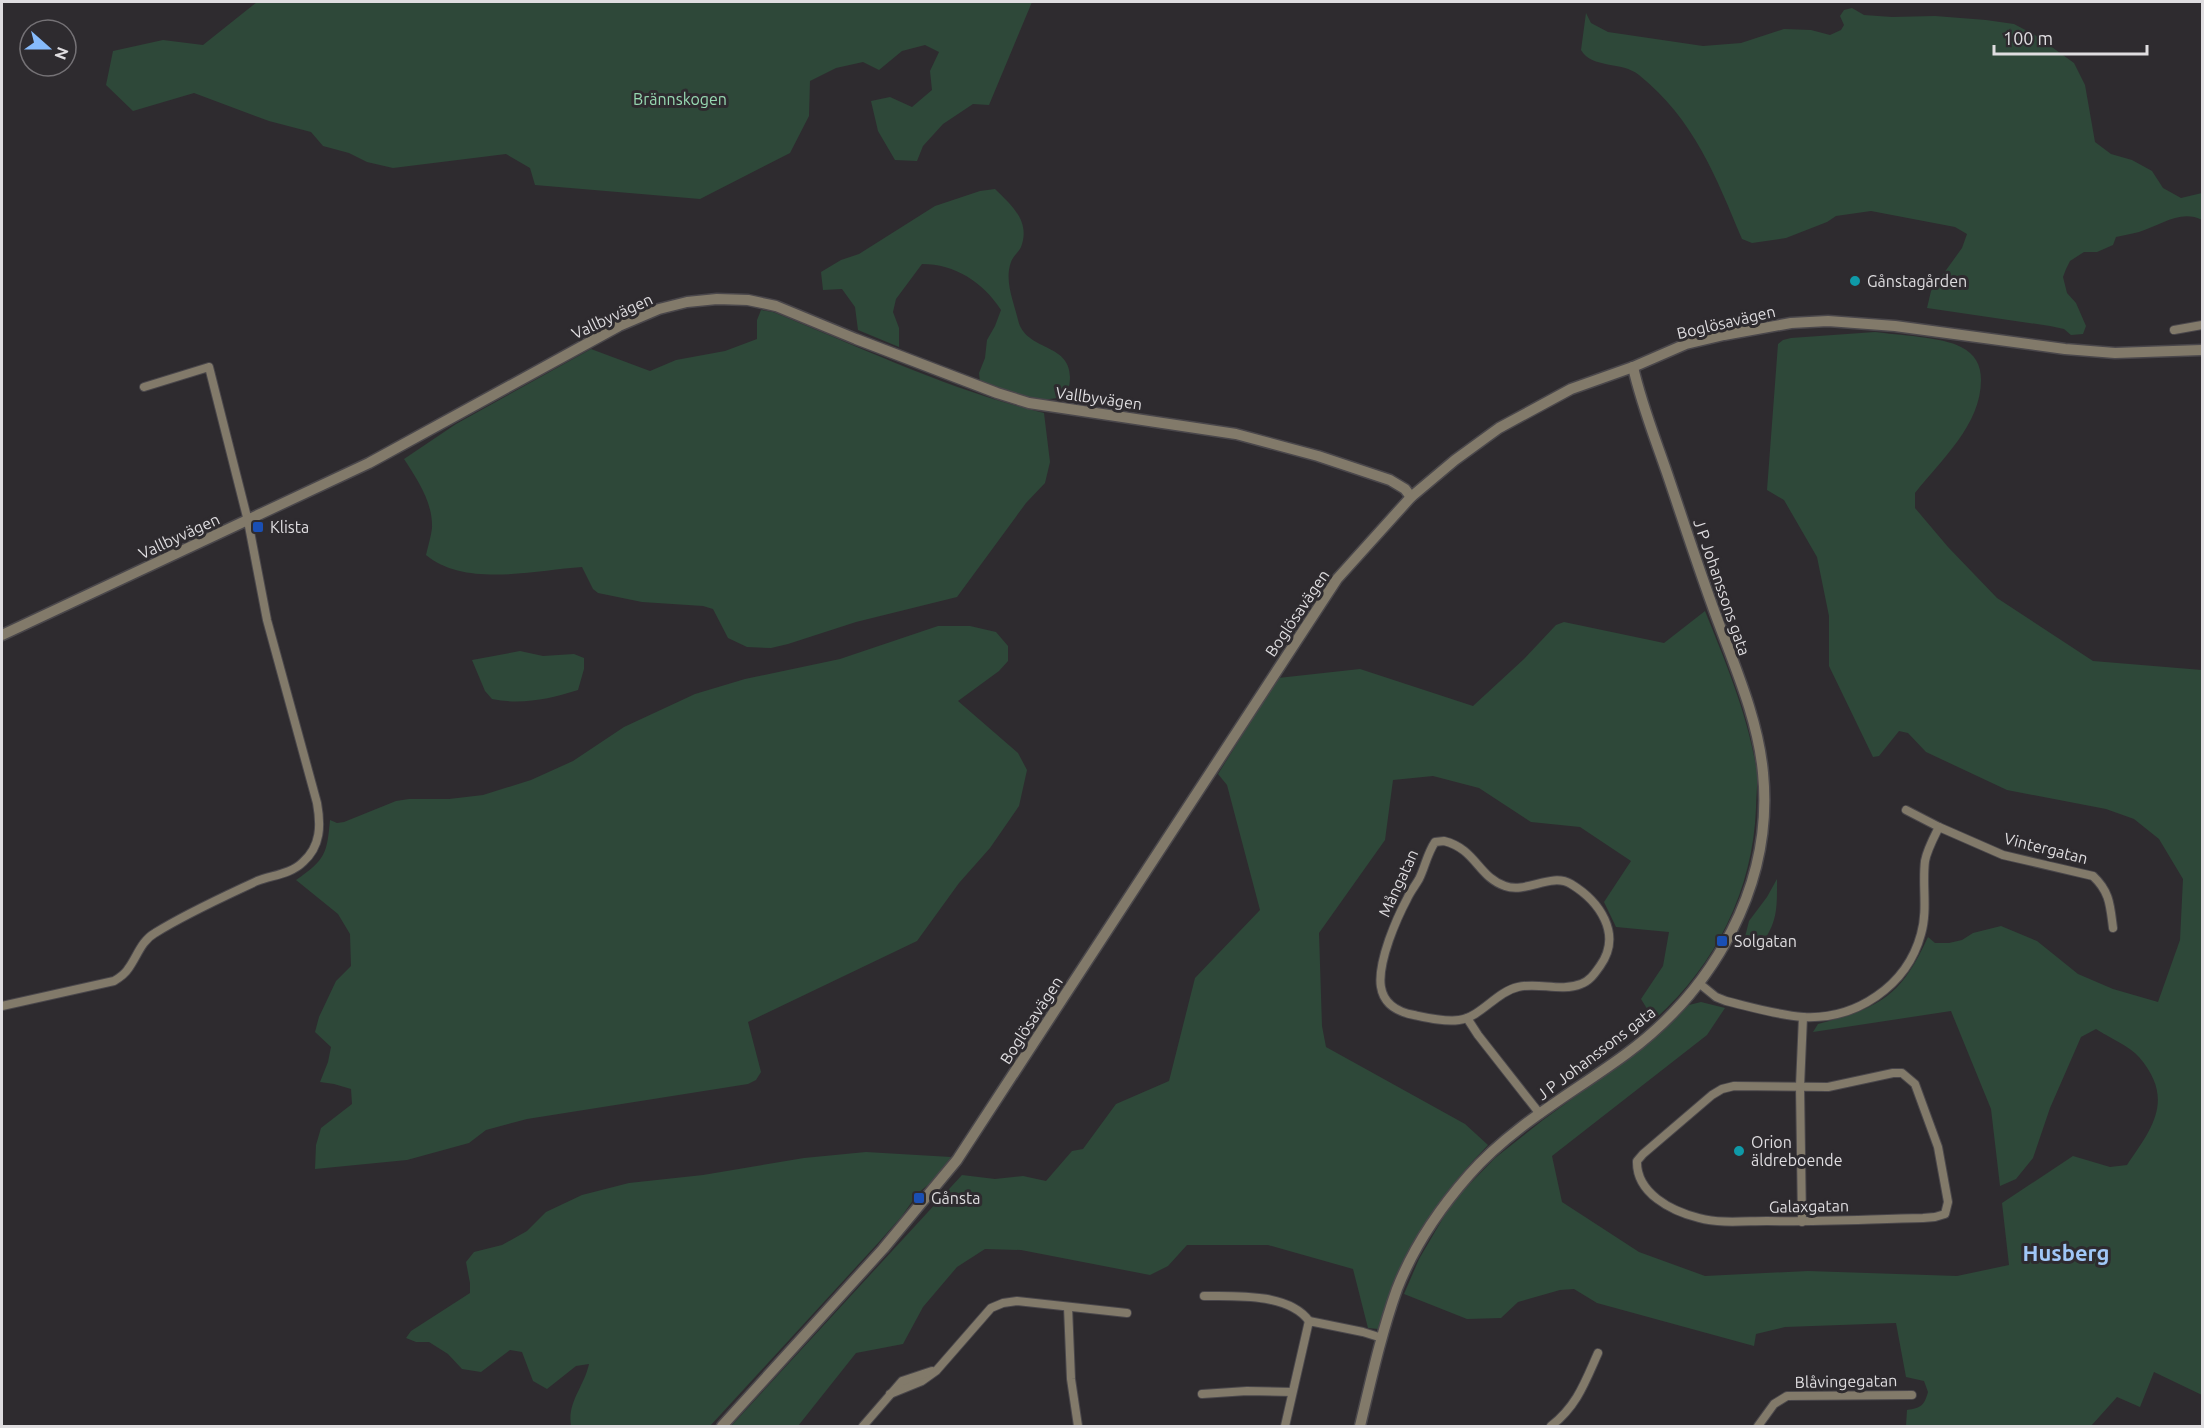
<svg xmlns="http://www.w3.org/2000/svg" width="2204" height="1428" viewBox="0 0 2204 1428" font-family="Ubuntu,sans-serif">
	<rect width="100%" height="100%" fill="#2e2b2f"/>
	<g fill="#2e4839">
		<polygon points="257,2 1032,2 989,105 973,104 943,124 923,146 917,161 895,160 878,131 871,101 890,97 912,107 932,90 930,71 939,52 925,45 902,51 879,70 863,62 836,68 810,81 809,116 790,153 700,199 535,185 530,168 506,154 393,168 367,162 349,153 323,146 311,132 269,121 194,93 133,111 106,85 113,51 163,40 203,45"/>
		<path d="M 1852,8 L 1864,15 L 1892,17 L 1935,16 L 1986,20 L 2014,24 L 2035,35 L 2074,63 L 2085,85 L 2095,142 L 2111,154 L 2132,160 L 2152,171 L 2163,188 L 2181,198 L 2202,193 L 2202,220 C 2181,209 2161,225 2139,232 C 2132,234 2124,235 2116,237 L 2113,245 L 2097,252 L 2084,252 L 2070,261 L 2066,269 L 2063,277 L 2067,293 L 2076,303 L 2086,326 L 2083,334 L 2071,335 L 2064,329 L 2050,326 L 1927,308 L 1931,291 L 1962,248 L 1967,234 L 1955,227 L 1871,211 L 1836,216 L 1827,222 L 1786,238 L 1752,243 L 1742,239 C 1716,177 1694,119 1639,75 C 1622,61 1592,69 1581,50 L 1586,13 L 1591,23 L 1608,32 L 1703,46 L 1741,43 L 1784,29 L 1811,30 L 1830,35 L 1841,30 L 1844,25 L 1840,16 L 1844,10 Z"/>
		<path d="M 995,189 C 1011,205 1031,221 1021,247 C 1019,252 1013,256 1011,262 C 1004,281 1014,302 1018,320 C 1026,355 1081,340 1068,391 C 1065,393 1060,397 1056,398 C 1037,403 998,388 980,382 L 979,373 L 985,358 L 987,340 L 995,326 L 1001,310 C 983,282 955,264 922,264 L 896,299 L 893,312 L 899,328 L 899,347 L 858,330 L 855,307 L 842,289 L 823,290 L 821,272 L 841,260 L 859,254 L 935,206 L 980,191 Z"/>
		<path d="M 761,310 L 773,312 C 860,347 954,392 1044,413 L 1050,462 L 1045,483 L 1026,503 L 957,597 L 856,622 L 788,644 L 771,648 L 747,647 L 728,638 L 713,609 L 703,606 L 642,602 L 598,593 L 593,589 L 582,567 C 535,570 466,588 426,555 C 428,546 431,537 432,528 C 433,502 417,479 404,459 L 456,424 L 591,349 L 650,371 L 676,360 L 725,351 L 757,339 L 757,320 Z"/>
		<path d="M 1875,332 C 1897,335 1943,337 1961,347 C 1975,354 1981,365 1981,380 C 1981,425 1941,460 1915,493 L 1915,508 L 1948,547 L 1997,598 L 2093,661 L 2202,670 L 2202,1395 L 2154,1372 L 2140,1407 L 2117,1397 L 2091,1426 L 1906,1426 L 1907,1410 C 1921,1408 1924,1406 1928,1392 L 1924,1381 L 1906,1377 L 1896,1323 L 1785,1327 L 1756,1334 L 1754,1346 L 1597,1303 L 1574,1289 L 1560,1290 L 1518,1302 L 1501,1318 L 1467,1319 L 1404,1294 L 1419,1259 L 1446,1213 L 1460,1194 L 1495,1158 L 1543,1120 L 1628,1058 L 1660,1033 L 1689,1005 L 1701,1002 L 1725,1008 L 1707,1035 L 1552,1156 L 1562,1202 L 1639,1252 L 1705,1276 L 1808,1271 L 1957,1276 L 2009,1265 L 2002,1203 L 2073,1156 L 2110,1167 L 2127,1165 C 2153,1127 2175,1099 2139,1057 C 2131,1047 2108,1037 2096,1029 L 2081,1037 L 2050,1108 L 2033,1158 L 2016,1179 L 2000,1186 L 1991,1109 L 1951,1011 L 1813,1032 L 1818,1024 C 1880,1007 1900,998 1928,937 L 1935,943 L 1949,943 L 1962,940 L 1973,933 L 2001,926 L 2037,941 L 2078,974 L 2113,989 L 2158,1002 L 2180,940 L 2183,879 L 2159,839 L 2134,819 L 2106,809 L 2007,790 L 1926,752 L 1908,733 L 1899,731 L 1879,756 L 1873,757 L 1829,666 L 1829,616 L 1817,557 L 1784,500 L 1767,490 L 1778,344 L 1783,340 L 1791,338 Z"/>
		<path d="M 1705,611 C 1726,663 1748,715 1757,772 C 1758,783 1756,796 1756,808 C 1753,891 1715,966 1654,1020 L 1641,999 L 1663,966 L 1669,932 L 1616,927 L 1604,902 L 1631,861 L 1580,827 L 1531,822 L 1479,788 L 1433,776 L 1393,780 L 1385,840 L 1319,933 L 1322,1026 L 1326,1047 L 1465,1124 L 1488,1145 C 1430,1205 1405,1251 1378,1329 L 1368,1328 L 1353,1269 L 1268,1245 L 1187,1245 L 1168,1266 L 1150,1275 L 1021,1250 L 985,1249 L 957,1267 L 923,1307 L 903,1344 L 856,1353 L 798,1426 L 731,1426 L 962,1175 L 995,1179 L 1023,1176 L 1046,1181 L 1072,1151 L 1083,1149 L 1116,1104 L 1169,1081 L 1195,978 L 1260,910 L 1227,785 L 1218,774 L 1278,678 L 1360,669 L 1473,706 L 1524,659 L 1556,625 L 1564,622 L 1664,643 Z"/>
		<path d="M 938,626 L 970,626 L 996,632 L 1008,646 L 1008,661 L 999,671 L 958,701 L 1018,753 L 1027,770 L 1019,806 L 990,848 L 959,883 L 917,941 L 748,1022 L 761,1072 L 756,1080 L 748,1084 L 527,1119 L 486,1130 L 469,1143 L 407,1160 L 315,1169 L 316,1145 L 321,1128 L 352,1104 L 351,1089 L 334,1084 L 320,1082 L 328,1062 L 331,1047 L 315,1032 L 319,1017 L 336,981 L 351,966 L 350,934 L 338,914 L 296,880 C 325,860 327,854 330,820 L 337,823 L 344,822 L 396,801 L 409,799 L 449,799 L 483,795 L 531,780 L 573,761 L 624,727 L 695,694 L 745,679 L 840,659 Z"/>
		<path d="M 520,651 L 543,656 L 574,654 L 584,658 L 584,669 L 578,690 C 550,699 521,705 492,699 L 485,691 L 472,660 Z"/>
		<path d="M 1777,879 C 1777,909 1778,923 1759,947 L 1752,949 L 1744,941 L 1749,921 L 1767,897 Z"/>
		<path d="M 866,1152 L 951,1157 L 934,1180 L 918,1193 L 902,1216 L 879,1242 L 710,1426 L 571,1426 C 567,1402 584,1387 589,1364 L 576,1366 L 547,1389 L 533,1381 L 522,1352 L 510,1350 L 481,1372 L 462,1369 L 448,1354 L 429,1342 L 416,1342 L 406,1338 L 411,1331 L 470,1293 L 470,1283 L 466,1262 L 474,1252 L 502,1245 L 527,1231 L 546,1212 L 582,1195 L 629,1183 L 703,1175 L 804,1158 Z"/>
	</g>
	<g fill="none" stroke-linecap="round" stroke-linejoin="round">
		<g stroke="#4a474b" stroke-width="10">
			<g id="minor">
				<polyline points="2174,330 2202,325"/>
				<polyline points="1906,810 1939,827"/>
				<path d="M 1444,841 C 1476,849 1478,877 1505,886 C 1526,894 1551,872 1571,884 C 1599,901 1623,934 1600,966 C 1595,973 1590,981 1581,984 C 1561,992 1538,982 1518,987 C 1496,992 1481,1017 1459,1020 C 1445,1022 1428,1018 1414,1015 C 1370,1007 1378,972 1389,940 C 1394,926 1400,912 1407,899 C 1410,892 1415,886 1419,879 C 1425,867 1427,854 1435,842 Z"/>
				<path d="M 1700,984 L 1716,997 L 1726,1001 C 1751,1007 1777,1015 1803,1017 C 1856,1020 1907,986 1921,934 C 1928,910 1922,885 1925,861 C 1927,850 1934,837 1939,827 L 2003,855 L 2093,876 C 2110,892 2110,905 2113,928"/>
				<path d="M 2,1006 L 114,981 C 119,978 125,974 128,969 C 137,957 141,941 155,933 C 187,913 223,897 257,881 C 273,875 291,874 303,862 C 321,846 321,825 317,803 L 267,620 L 248,521 L 209,367 L 144,387"/>
				<polyline points="1467,1018 1478,1035 1540,1114"/>
				<path d="M 1893,1073 L 1902,1073 L 1915,1084 L 1938,1147 L 1948,1202 L 1945,1214 L 1935,1217 L 1923,1218 C 1871,1219 1819,1222 1767,1221 C 1745,1221 1721,1224 1699,1218 C 1671,1211 1636,1193 1637,1161 L 1643,1154 L 1712,1095 L 1722,1089 L 1734,1086 L 1828,1087 Z"/>
				<polyline points="1802,1222 1800,1086 1803,1017"/>
				<path d="M 1204,1296 C 1235,1296 1289,1293 1309,1321"/>
				<polyline points="1068,1307 1071,1379 1078,1426"/>
				<polyline points="890,1394 922,1381 936,1371 991,1308 1003,1303 1017,1301 1127,1313"/>
				<polyline points="1202,1394 1247,1391 1292,1392"/>
				<polyline points="863,1426 902,1381 932,1371"/>
				<polyline points="1285,1426 1309,1321 1363,1332 1382,1338"/>
				<path d="M 1551,1426 C 1577,1406 1585,1382 1598,1353"/>
				<polyline points="1758,1426 1774,1404 1787,1396 1912,1395"/>
			</g>
		</g>
		<g stroke="#4a474b" stroke-width="13">
			<g id="tertiary">
				<polyline points="2,635 369,463 619,326 659,309 687,302 717,299 748,300 776,306 856,339 997,393 1029,403 1236,434 1318,456 1390,480 1405,489 1411,497"/>
				<polyline points="722,1426 883,1249 957,1160 1337,579 1411,497 1455,460 1499,428 1571,389 1633,367 1686,344 1724,335 1791,323 1828,321 1895,326 2065,349 2115,353 2202,350"/>
				<path d="M 1360,1426 C 1371,1380 1381,1334 1397,1289 C 1413,1248 1440,1208 1469,1175 C 1513,1125 1573,1093 1626,1054 C 1714,989 1774,885 1763,773 C 1758,718 1734,665 1715,613 C 1698,567 1683,520 1667,473 C 1655,438 1641,403 1633,367"/>
			</g>
		</g>
		<use href="#minor" stroke="#827a6a" stroke-width="8"/>
		<use href="#tertiary" stroke="#827a6a" stroke-width="10"/>
	</g>
	<g fill="#0f9aa8" stroke="#2e2b2f" stroke-width="2">
		<circle cx="1855" cy="281" r="6"/>
		<circle cx="1739" cy="1151" r="6"/>
	</g>
	<g fill="#1a4fb4" stroke="#2e2b2f" stroke-width="2">
		<rect x="252" y="521" width="12" height="12" rx="3"/>
		<rect x="1716" y="935" width="12" height="12" rx="3"/>
		<rect x="913" y="1192" width="12" height="12" rx="3"/>
	</g>
	<g text-anchor="middle" stroke-width="6" stroke-linejoin="round" paint-order="stroke">
		<g font-size="16" fill="#98dab3" stroke="#2e2b2f">
			<text x="680" y="105">Brännskogen</text>
		</g>
		<g font-size="16" fill="#dfdde0" stroke="#2e2b2f" text-anchor="start">
			<text x="1867" y="287">Gånstagården</text>
			<text x="270" y="533">Klista</text>
			<text x="1734" y="947">Solgatan</text>
			<text x="1751" y="1148">Orion<tspan x="1751" dy="18">äldreboende</tspan></text>
			<text x="931" y="1204">Gånsta</text>
		</g>
		<g font-size="16" fill="#dfdde0" stroke="#2e2b2f">
			<text transform="translate(612 316) rotate(-25)" y="6">Vallbyvägen</text>
			<text transform="translate(1726 322) rotate(-13)" y="6">Boglösavägen</text>
			<text transform="translate(1099 398) rotate(8)" y="6">Vallbyvägen</text>
			<text transform="translate(179 536) rotate(-25)" y="6">Vallbyvägen</text>
			<text transform="translate(1722 587) rotate(71)" y="6">J P Johanssons gata</text>
			<text transform="translate(1297 613) rotate(-56)" y="6">Boglösavägen</text>
			<text transform="translate(2046 848) rotate(14)" y="6">Vintergatan</text>
			<text transform="translate(1398 883) rotate(-65)" y="6">Mångatan</text>
			<text transform="translate(1031 1020) rotate(-57)" y="6">Boglösavägen</text>
			<text transform="translate(1596 1053) rotate(-37)" y="6">J P Johanssons gata</text>
			<text transform="translate(1809 1206) rotate(-1)" y="6">Galaxgatan</text>
			<text transform="translate(1846 1381) rotate(-1)" y="6">Blåvingegatan</text>
		</g>
		<g font-size="22" font-weight="bold" fill="#a0c7f7" stroke="#2e2b2f">
			<text x="2066" y="1261">Husberg</text>
		</g>
	</g>
	<rect width="2204" height="1428" fill="none" stroke="#dfdde0" stroke-width="6"/>
	<g transform="translate(48 48) rotate(111)"><circle r="28" fill="#2e2b2f" stroke="#757276" stroke-width="1.5"/>
	<path d="M0-4.5L10 22L0 15L-10 22Z" fill="#87bbfb"/>
	<text y="-9" font-size="16" font-weight="bold" text-anchor="middle" fill="#dfdde0">N</text>
	</g>
	<path d="M1994 45v9h153v-9" fill="none" stroke="#dfdde0" stroke-width="3"/>
	<text x="2003" y="45" font-size="18" fill="#dfdde0" stroke="#2e2b2f" stroke-width="4.5" paint-order="stroke">100 m</text>
</svg>
